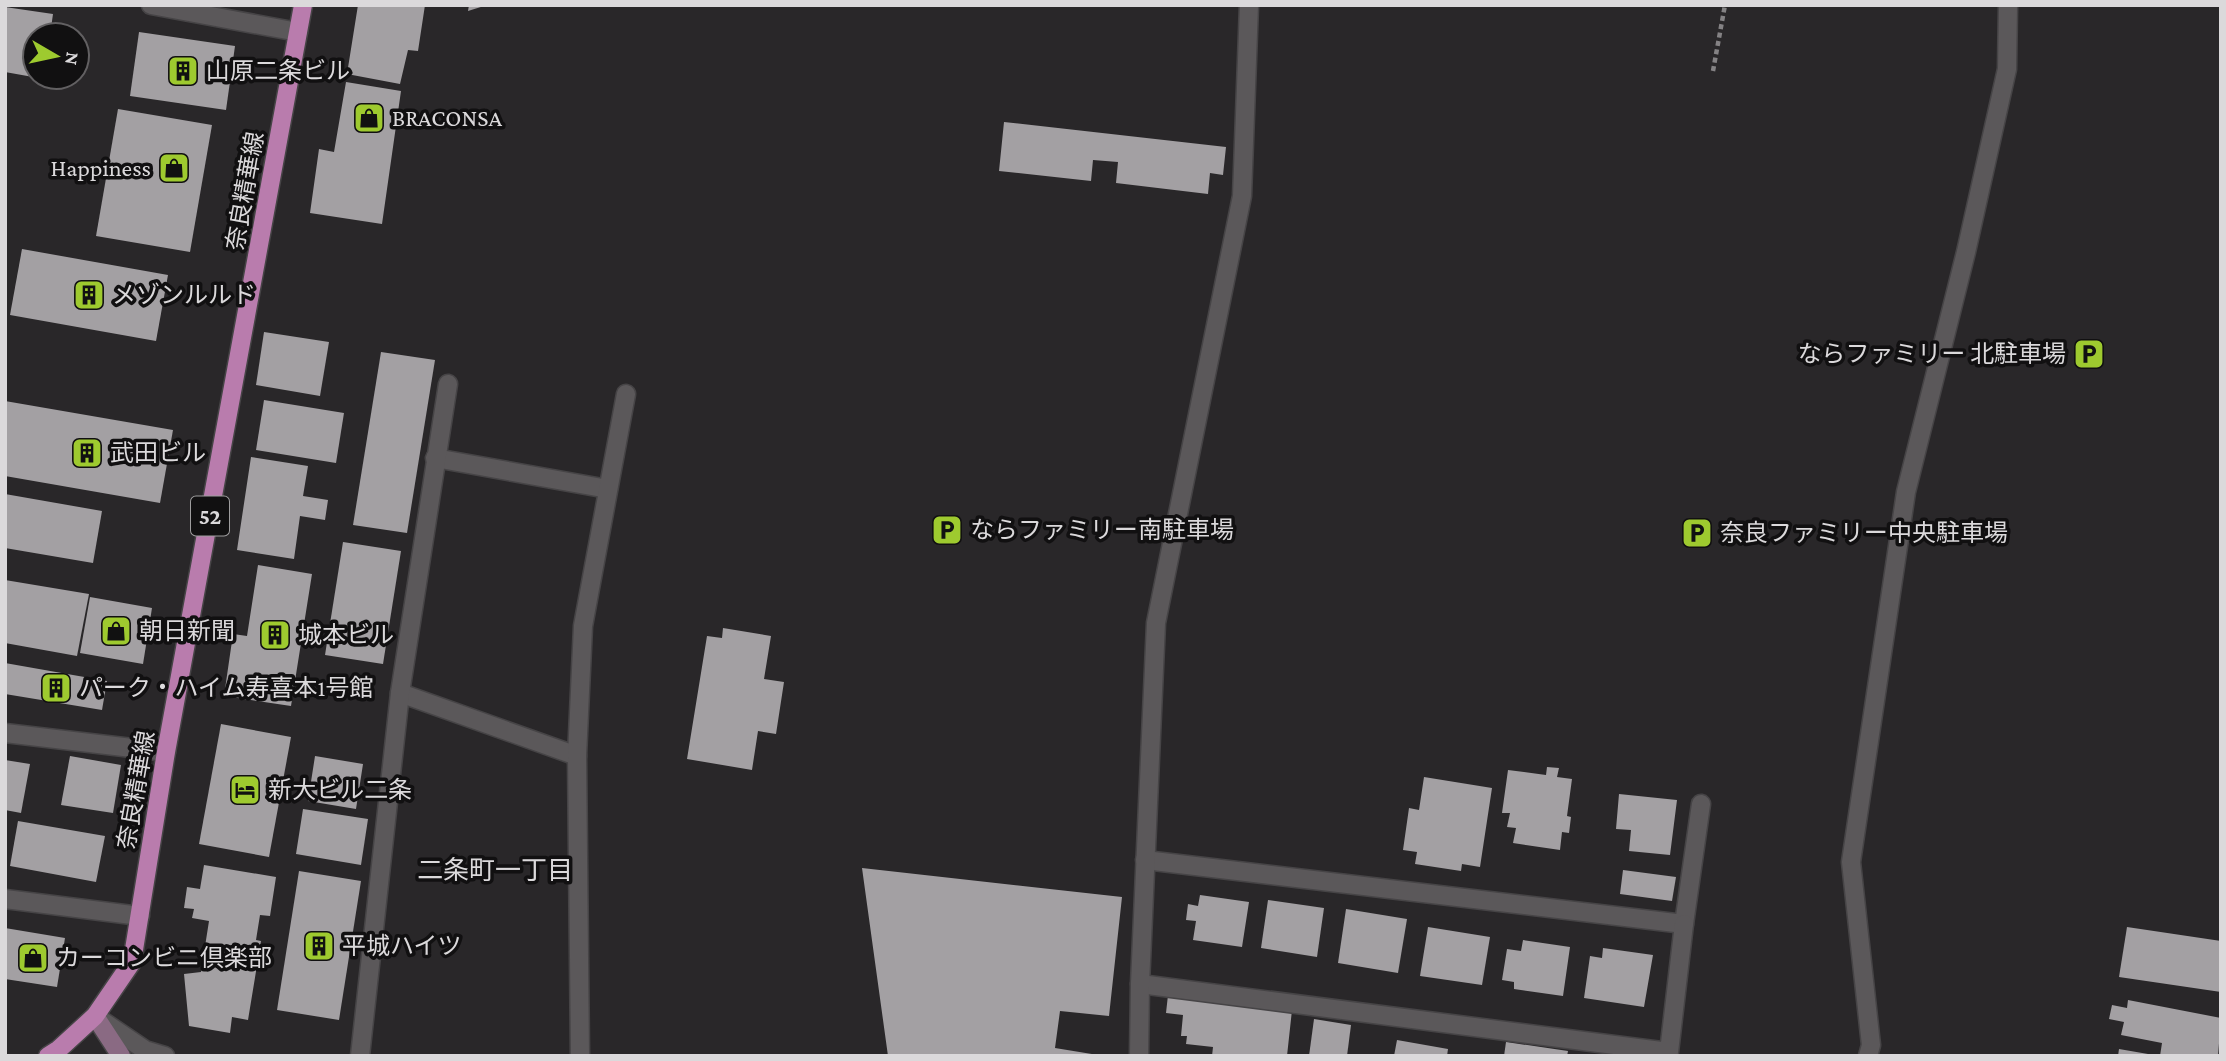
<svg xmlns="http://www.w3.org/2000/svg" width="2226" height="1061" viewBox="0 0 2226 1061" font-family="'Crimson Pro','Noto Sans JP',serif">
	<rect width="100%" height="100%" fill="#292729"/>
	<g fill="#a3a0a3">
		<polygon points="358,5 425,5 418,51 408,50 400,84 347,74"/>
		<polygon points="469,5 484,5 484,6 468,11"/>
		<polygon points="5,7 53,14 50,35 35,35 33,77 5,72"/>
		<polygon points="139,32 235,46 226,110 130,96"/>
		<polygon points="346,82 401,91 382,224 310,213 319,149 334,152"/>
		<polygon points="118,109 212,125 190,252 96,236"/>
		<polygon points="1004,122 1226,147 1223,175 1210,173 1208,194 1116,183 1118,162 1093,160 1091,181 999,171"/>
		<polygon points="22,249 168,275 156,341 10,315"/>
		<polygon points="264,332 329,342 320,396 256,385"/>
		<polygon points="381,352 435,360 407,533 353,525"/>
		<polygon points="264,400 344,413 336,463 256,450"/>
		<polygon points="5,401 173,430 160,503 5,476"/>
		<polygon points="251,457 308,466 303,496 328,500 325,520 300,516 294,559 237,550"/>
		<polygon points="5,494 102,511 93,563 5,548"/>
		<polygon points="343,542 401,551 383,664 325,655"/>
		<polygon points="258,565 312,574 291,706 224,696 233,634 247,636"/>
		<polygon points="5,580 89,594 77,656 5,643"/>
		<polygon points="90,597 152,608 143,664 80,653"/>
		<polygon points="723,628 771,636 764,679 784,682 776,734 758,731 752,770 687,759 707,636 722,638"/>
		<polygon points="5,663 107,681 102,710 5,694"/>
		<polygon points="221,724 291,737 269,857 199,844"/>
		<polygon points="70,756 121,765 113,813 61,805"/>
		<polygon points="315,756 363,764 356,809 308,801"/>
		<polygon points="5,760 30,764 21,813 5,810"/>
		<polygon points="1547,767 1559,768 1557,777 1572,779 1567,816 1571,817 1569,833 1562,832 1560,850 1513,843 1516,828 1507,827 1510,813 1502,813 1508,770 1546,775"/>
		<polygon points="1424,777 1492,788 1480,867 1462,864 1461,871 1415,864 1417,852 1403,850 1409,808 1419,810"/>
		<polygon points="1619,794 1677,800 1670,855 1629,851 1631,830 1616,829"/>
		<polygon points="303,809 368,819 361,865 296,854"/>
		<polygon points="18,821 105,836 96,882 10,866"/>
		<polygon points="204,865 276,877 270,916 260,915 256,940 261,941 248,1020 232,1017 230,1033 189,1026 184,974 201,972 209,921 192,918 194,909 184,908 187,887 200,889"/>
		<polygon points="862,868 1122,897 1109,1016 1060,1011 1055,1048 1104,1056 888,1056"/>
		<polygon points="1623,870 1676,877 1672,901 1620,894"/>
		<polygon points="299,871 361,881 339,1020 277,1010"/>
		<polygon points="1200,895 1249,902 1242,947 1193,940 1196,921 1186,920 1188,904 1198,906"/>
		<polygon points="1268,900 1324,908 1317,957 1261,948"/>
		<polygon points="1346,909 1407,919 1398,973 1338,963"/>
		<polygon points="1428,927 1490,937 1482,985 1420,976"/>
		<polygon points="2127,927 2221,941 2221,992 2119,977"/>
		<polygon points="5,928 65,938 57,987 5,979"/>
		<polygon points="1523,940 1570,947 1563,996 1514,989 1514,982 1502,980 1507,949 1521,951"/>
		<polygon points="1603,948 1653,955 1644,1007 1584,998 1590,956 1602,958"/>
		<polygon points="1168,995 1292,1010 1287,1056 1212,1056 1213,1047 1186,1044 1187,1036 1181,1036 1183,1015 1166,1013"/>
		<polygon points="2128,1000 2221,1018 2218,1056 2160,1056 2162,1043 2121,1035 2124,1022 2109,1019 2112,1005 2127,1008"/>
		<polygon points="1314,1019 1351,1025 1347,1056 1309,1056"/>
		<polygon points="1397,1040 1448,1049 1447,1056 1394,1056"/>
		<polygon points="1506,1042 1568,1051 1567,1056 1504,1056"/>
		<polygon points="2119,1049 2148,1054 2148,1056 2118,1056"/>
	</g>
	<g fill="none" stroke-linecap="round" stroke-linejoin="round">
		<g stroke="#464446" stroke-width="21">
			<polyline id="service" points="5,899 140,916"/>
		</g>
		<g stroke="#464446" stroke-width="21">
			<g id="minor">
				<polyline points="151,5 298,32"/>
				<polyline points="435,458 608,489"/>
				<polyline points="400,693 577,756"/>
				<polyline points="5,733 166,752"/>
				<polyline points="1145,860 1684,924 1701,804"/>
				<polyline points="1140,984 1669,1052 1684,924"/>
				<polyline points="95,1016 145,1050 165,1056"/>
				<polyline points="360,1056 400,693 448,384"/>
				<polyline points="580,1056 577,756 583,626 626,394"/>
				<polyline points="1139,1056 1140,984 1156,623 1242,196 1249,5"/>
				<polyline points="1868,1056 1871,1045 1851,862 1906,492 1966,252 2007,69 2008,5"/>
			</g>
		</g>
		<g stroke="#464446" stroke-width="21">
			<polyline id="secondary" points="95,1016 121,1056"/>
		</g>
		<g stroke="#464446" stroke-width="21">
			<polyline id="primary" points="48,1056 59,1049 95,1016 132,962 166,752 303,5"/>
		</g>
		<polyline stroke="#848284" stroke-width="4.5" stroke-dasharray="5 3.5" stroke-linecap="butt" points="1713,71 1725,5"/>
		<use href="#service" stroke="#5b585a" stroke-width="18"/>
		<use href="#minor" stroke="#5b585a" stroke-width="18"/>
		<use href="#secondary" stroke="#8a6a83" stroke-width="18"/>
		<use href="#primary" stroke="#b97cad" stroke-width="18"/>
	</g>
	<defs>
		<g id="building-square" transform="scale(1.575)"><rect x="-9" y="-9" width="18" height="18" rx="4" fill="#9eca2f" stroke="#111011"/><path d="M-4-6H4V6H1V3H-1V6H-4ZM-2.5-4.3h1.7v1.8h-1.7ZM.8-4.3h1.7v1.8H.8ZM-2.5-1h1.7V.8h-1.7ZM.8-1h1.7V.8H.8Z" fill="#111"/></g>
		<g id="shop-square" transform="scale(1.575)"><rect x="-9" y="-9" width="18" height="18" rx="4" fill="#9eca2f" stroke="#111011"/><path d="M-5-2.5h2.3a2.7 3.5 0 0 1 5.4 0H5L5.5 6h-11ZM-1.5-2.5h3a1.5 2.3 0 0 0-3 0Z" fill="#111"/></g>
		<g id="parking-square" transform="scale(1.575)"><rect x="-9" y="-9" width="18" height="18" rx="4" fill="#9eca2f" stroke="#111011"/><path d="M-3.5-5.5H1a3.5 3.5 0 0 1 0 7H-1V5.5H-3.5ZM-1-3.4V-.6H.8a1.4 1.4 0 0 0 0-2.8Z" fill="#111"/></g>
		<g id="hotel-square" transform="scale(1.575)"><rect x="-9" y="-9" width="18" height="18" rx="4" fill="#9eca2f" stroke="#111011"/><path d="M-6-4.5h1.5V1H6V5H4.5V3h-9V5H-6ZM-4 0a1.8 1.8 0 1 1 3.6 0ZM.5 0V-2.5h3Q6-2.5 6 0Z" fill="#111"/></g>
	</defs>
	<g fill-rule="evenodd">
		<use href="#building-square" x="183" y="71"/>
		<use href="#shop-square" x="369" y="118"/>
		<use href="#shop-square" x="174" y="168"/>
		<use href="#building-square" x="89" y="295"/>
		<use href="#parking-square" x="2089" y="354"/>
		<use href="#building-square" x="87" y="453"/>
		<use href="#parking-square" x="947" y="530"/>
		<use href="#parking-square" x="1697" y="533"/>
		<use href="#shop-square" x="116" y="631"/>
		<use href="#building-square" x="275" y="635"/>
		<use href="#building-square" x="56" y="688"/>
		<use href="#hotel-square" x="245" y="790"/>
		<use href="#building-square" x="319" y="946"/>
		<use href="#shop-square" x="33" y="958"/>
	</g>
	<g text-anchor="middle" stroke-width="7" stroke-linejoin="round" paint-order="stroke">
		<rect fill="#111011" stroke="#9e9d9e" stroke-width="2" x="191" y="496.5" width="38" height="39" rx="5"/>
		<g font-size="23" font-weight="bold" fill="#dbd9db">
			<text x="210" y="524">52</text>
		</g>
		<g font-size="24" fill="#dbd9db" stroke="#111011" text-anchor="start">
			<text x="206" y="79">山原二条ビル</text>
			<text x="392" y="126">BRACONSA</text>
			<text x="151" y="176" text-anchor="end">Happiness</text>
			<text x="112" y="303">メゾンルルド</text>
			<text x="2066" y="362" text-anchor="end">ならファミリー 北駐車場</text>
			<text x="110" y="461">武田ビル</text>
			<text x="970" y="538">ならファミリー南駐車場</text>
			<text x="1720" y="541">奈良ファミリー中央駐車場</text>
			<text x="139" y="639">朝日新聞</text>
			<text x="298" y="643">城本ビル</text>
			<text x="79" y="696">パーク・ハイム寿喜本1号館</text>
			<text x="268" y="798">新大ビル二条</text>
			<text x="342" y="954">平城ハイツ</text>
			<text x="56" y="966">カーコンビニ倶楽部</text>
		</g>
		<g font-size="24" fill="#dbd9db" stroke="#111011">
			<text transform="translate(245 191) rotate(-80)" y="8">奈良精華線</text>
			<text transform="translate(136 790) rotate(-80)" y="8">奈良精華線</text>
		</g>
		<g font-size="26" fill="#dbd9db" stroke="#111011">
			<text x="495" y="879">二条町一丁目</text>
		</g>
	</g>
	<rect width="2226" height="1061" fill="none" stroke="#dbd9db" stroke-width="14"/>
	<g transform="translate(56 56) rotate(99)"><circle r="33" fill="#111011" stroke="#626062" stroke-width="2"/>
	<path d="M0-5L12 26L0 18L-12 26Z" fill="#9eca2f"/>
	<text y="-10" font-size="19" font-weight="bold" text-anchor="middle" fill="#dbd9db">N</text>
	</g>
</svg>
